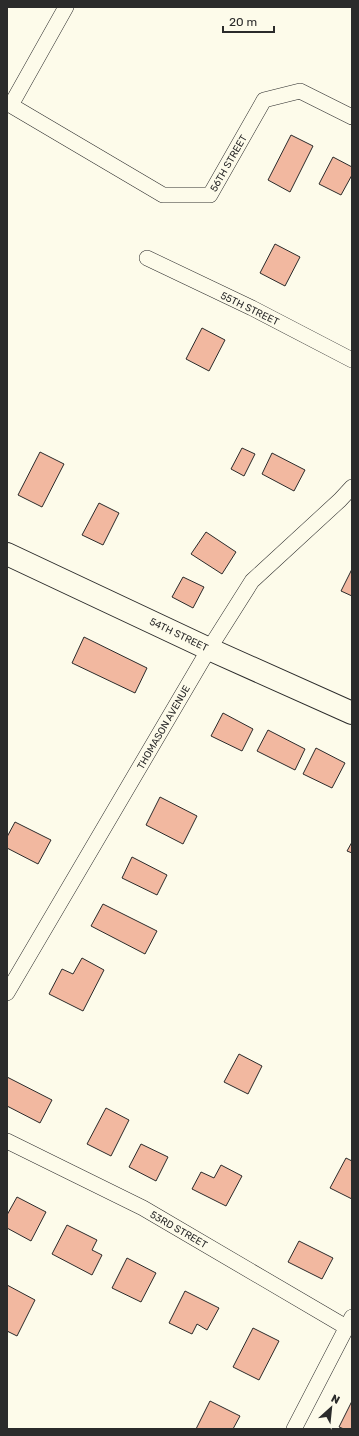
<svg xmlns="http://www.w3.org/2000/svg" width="359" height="1436" viewBox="0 0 359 1436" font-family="Rubik,sans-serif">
	<rect width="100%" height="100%" fill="#fdfbea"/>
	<g fill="#f2b8a0" stroke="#2b2b2b">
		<polygon points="291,135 313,146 290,192 268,180"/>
		<polygon points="333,157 352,167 352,175 341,195 319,184"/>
		<polygon points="275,244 300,257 285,286 260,273"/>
		<polygon points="202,328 225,340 209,371 186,359"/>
		<polygon points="242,448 255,454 244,476 231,469"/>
		<polygon points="40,452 64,464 42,507 18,495"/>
		<polygon points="272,453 305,470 294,491 262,474"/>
		<polygon points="99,503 119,513 103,545 82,535"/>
		<polygon points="206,532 236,552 222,574 191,554"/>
		<polygon points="352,569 352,596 341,591"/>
		<polygon points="183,577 204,587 193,608 172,597"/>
		<polygon points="84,637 147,668 135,693 72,663"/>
		<polygon points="223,713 253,729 242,751 211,736"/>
		<polygon points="268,730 305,749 295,770 257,751"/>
		<polygon points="316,748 345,763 332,788 303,774"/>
		<polygon points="160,797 197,816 183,844 146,825"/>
		<polygon points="15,822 51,840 38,864 7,848 7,837"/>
		<polygon points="352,842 352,853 347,851"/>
		<polygon points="132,857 167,875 157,895 122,878"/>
		<polygon points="103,904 157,931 145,954 91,926"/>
		<polygon points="82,958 104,970 83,1011 49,994 62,969 73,974"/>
		<polygon points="239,1054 262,1066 248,1094 224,1082"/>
		<polygon points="7,1077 52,1100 40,1123 7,1106"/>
		<polygon points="106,1108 129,1120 111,1156 87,1144"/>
		<polygon points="141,1144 168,1157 156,1181 129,1167"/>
		<polygon points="346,1158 352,1161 352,1199 330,1188"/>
		<polygon points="221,1165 242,1176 226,1206 192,1189 201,1172 214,1178"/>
		<polygon points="17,1197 46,1212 31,1241 7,1228 7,1215"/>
		<polygon points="67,1225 97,1240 92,1250 102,1255 92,1275 52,1254"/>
		<polygon points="299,1241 333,1258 322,1279 288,1262"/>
		<polygon points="127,1258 156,1273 141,1302 112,1288"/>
		<polygon points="7,1285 35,1300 17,1336 7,1331"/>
		<polygon points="185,1291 219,1308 207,1330 197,1324 192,1334 169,1323"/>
		<polygon points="253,1328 279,1341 259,1380 233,1367"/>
		<polygon points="210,1401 240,1416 233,1429 196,1429"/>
		<polygon points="352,1401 352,1429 344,1429 339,1427"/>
	</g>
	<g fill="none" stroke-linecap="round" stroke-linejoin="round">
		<g stroke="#2b2b2b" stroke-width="16">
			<g id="minor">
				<polyline points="7,103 163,195 210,195 264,100 300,91 352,117"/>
				<polyline points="11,105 66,7"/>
				<polyline points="147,258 252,308 352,360"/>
				<polyline points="7,993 209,649 252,581 340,500 352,487"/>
				<polyline points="7,1141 143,1208 346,1327"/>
				<polyline points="294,1429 352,1317"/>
			</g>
		</g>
		<g stroke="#2b2b2b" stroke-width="24">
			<polyline id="secondary" points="7,554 209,649 352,713"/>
		</g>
		<use href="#minor" stroke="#fdfbea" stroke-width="15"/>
		<use href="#secondary" stroke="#fdfbea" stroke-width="22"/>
	</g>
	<g text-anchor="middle" stroke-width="3" stroke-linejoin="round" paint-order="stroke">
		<g font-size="10" fill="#2b2b2b" stroke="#fdfbea">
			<text transform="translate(228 163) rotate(-60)" y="4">56TH STREET</text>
			<text transform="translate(250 308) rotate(26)" y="4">55TH STREET</text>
			<text transform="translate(179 634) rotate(26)" y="4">54TH STREET</text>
			<text transform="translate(163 727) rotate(-60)" y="4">THOMASON AVENUE</text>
			<text transform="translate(179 1229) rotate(30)" y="4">53RD STREET</text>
		</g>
	</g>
	<rect width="359" height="1436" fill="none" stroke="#2b2b2b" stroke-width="16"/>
	<g transform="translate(331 1408) rotate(27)" stroke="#fdfbea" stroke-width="3" paint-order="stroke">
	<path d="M0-3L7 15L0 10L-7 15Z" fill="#2b2b2b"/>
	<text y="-6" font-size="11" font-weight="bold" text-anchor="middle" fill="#2b2b2b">N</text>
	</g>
	<path d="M223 26v6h51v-6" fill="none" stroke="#2b2b2b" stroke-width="2"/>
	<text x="229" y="26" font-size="12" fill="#2b2b2b" stroke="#fdfbea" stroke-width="3" paint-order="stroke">20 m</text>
</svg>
